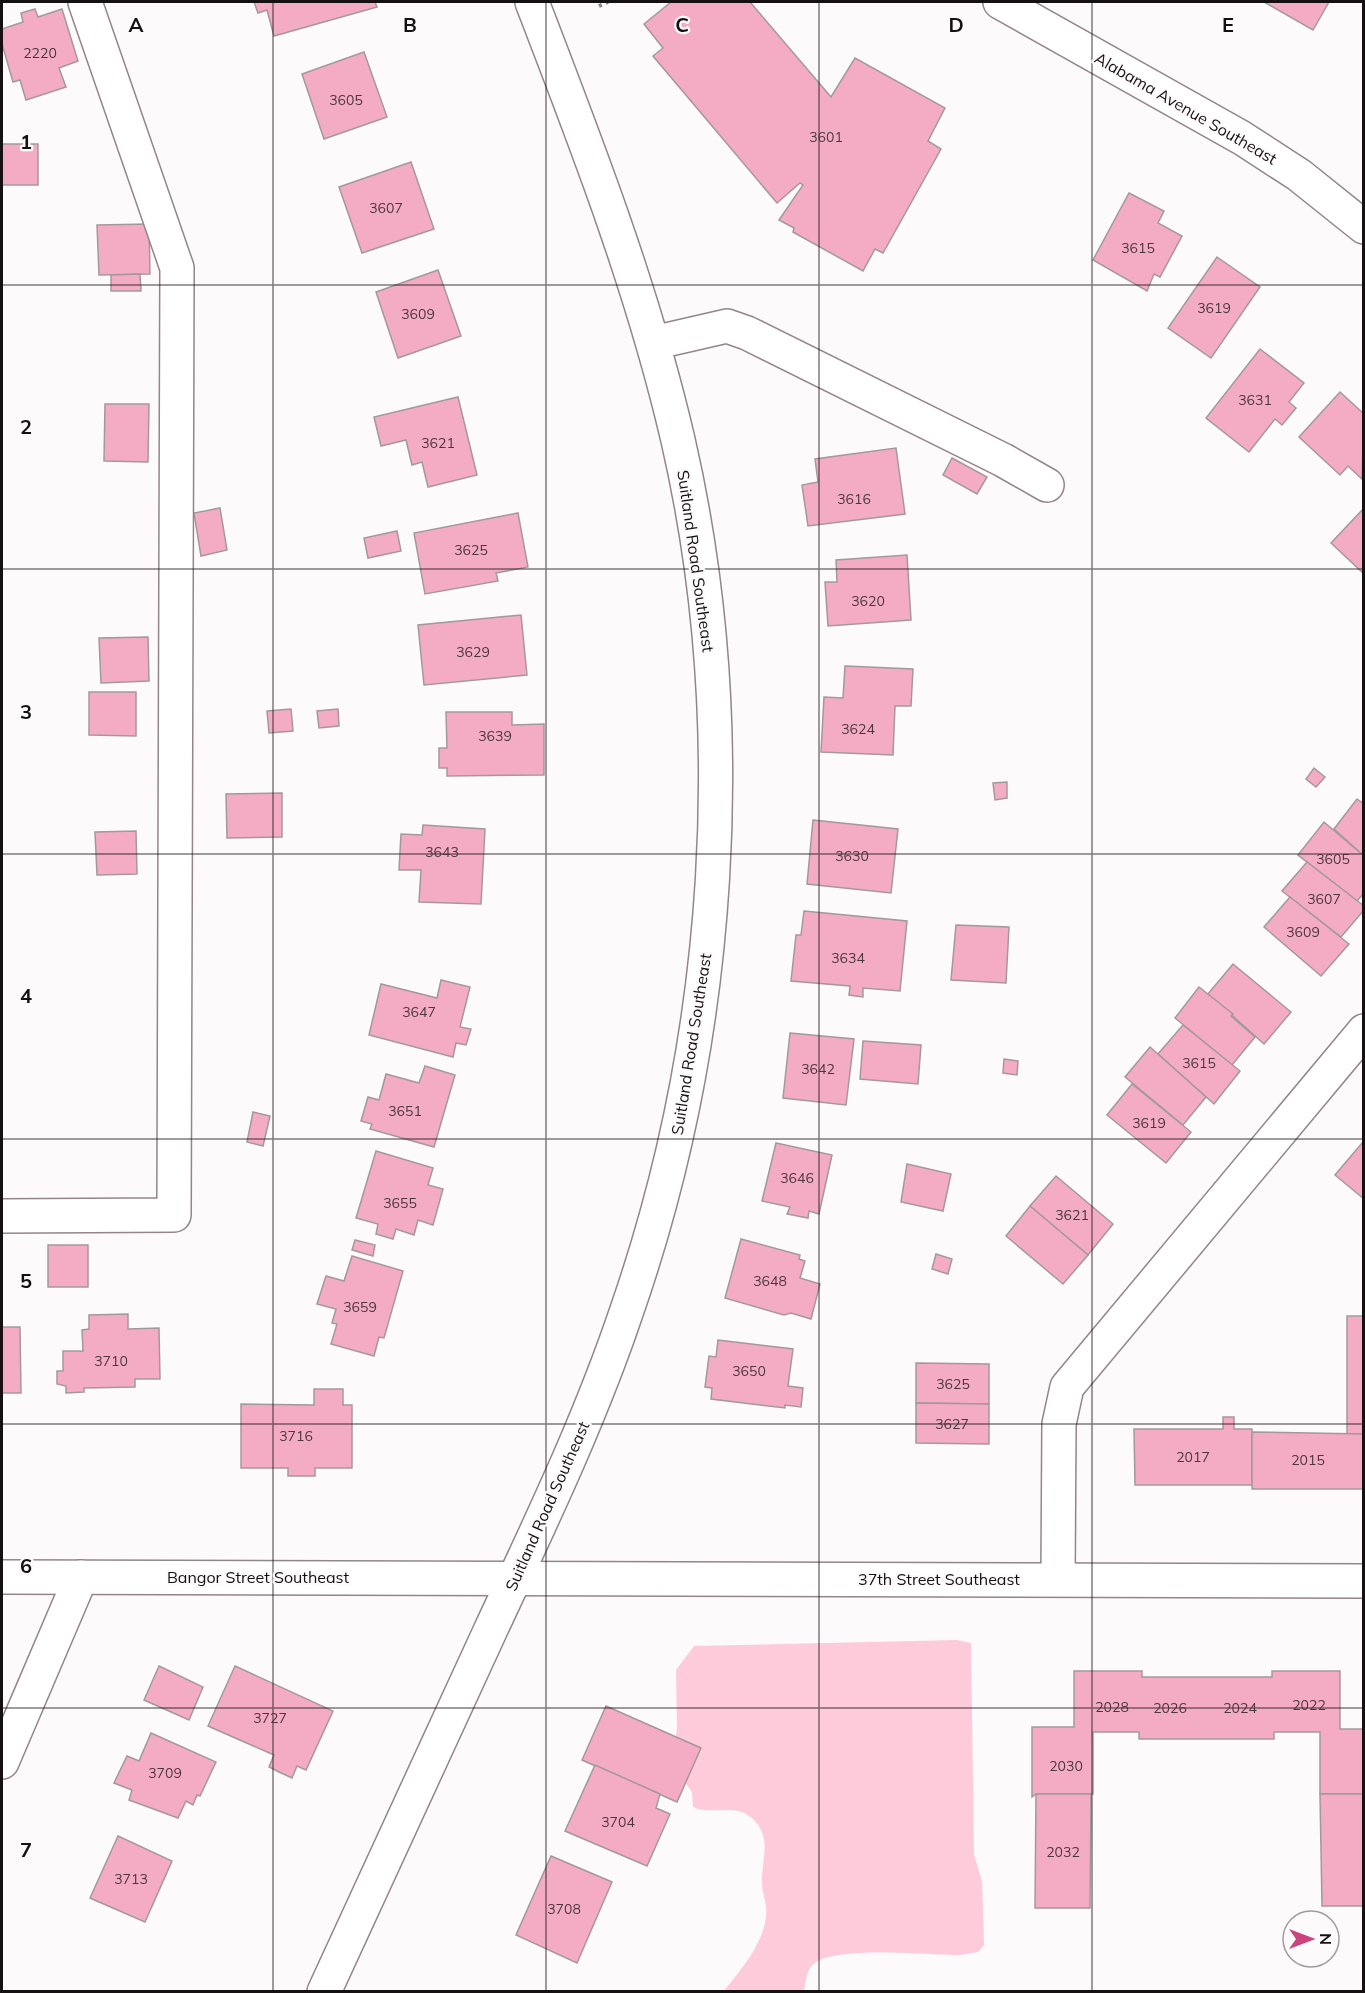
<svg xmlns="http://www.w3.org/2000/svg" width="1365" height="1993" viewBox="0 0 1365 1993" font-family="Mulish,sans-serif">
	<rect width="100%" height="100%" fill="#fdfafb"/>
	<path fill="#fdcbda" d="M 957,1640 L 971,1643 L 974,1855 L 982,1881 L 984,1945 L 978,1952 L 960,1955 C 927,1955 842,1946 816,1962 C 806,1968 806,1981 804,1991 L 724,1991 C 741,1969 763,1945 766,1916 C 768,1904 761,1891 762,1880 C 762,1857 772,1838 753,1819 C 736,1802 712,1816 693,1807 L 692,1792 L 672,1764 L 677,1728 L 676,1670 L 694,1646 Z"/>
	<g fill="#f4acc4" stroke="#a5989c" stroke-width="1.5">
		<polygon points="254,2 375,2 377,7 274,36 267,10 258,13"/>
		<polygon points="671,2 750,2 831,97 855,58 945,108 928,141 941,149 883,253 875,249 863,271 793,232 794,228 779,220 803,185 800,183 777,203 653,56 663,48 644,24"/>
		<polygon points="1264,2 1329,2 1313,30"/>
		<polygon points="35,9 38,17 62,9 78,61 59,68 66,87 26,100 20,80 13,82 2,44 2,29 23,22 21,13"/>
		<polygon points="364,52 387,117 324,139 302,74"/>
		<rect x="2" y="144" width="36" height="41"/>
		<polygon points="411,162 434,229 362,253 339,187"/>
		<polygon points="1129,193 1164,211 1158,223 1182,236 1160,277 1154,274 1147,291 1093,260"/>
		<polygon points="149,224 150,274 99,275 97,225"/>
		<polygon points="1217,257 1260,287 1211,358 1168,328"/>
		<polygon points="438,270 461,336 398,358 376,292"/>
		<polygon points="140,274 141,291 111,291 111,275"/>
		<polygon points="1260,349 1304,383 1289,402 1296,408 1282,425 1275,419 1249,452 1206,418"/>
		<polygon points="1340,392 1364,414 1362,479 1348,466 1340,475 1299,437"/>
		<polygon points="458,397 477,475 428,487 422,462 412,465 406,440 381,446 374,417"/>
		<polygon points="105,404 149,404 148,462 104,461"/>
		<polygon points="896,448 905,514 808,526 802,485 818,482 815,459"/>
		<polygon points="952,458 987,477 977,494 943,475"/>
		<polygon points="220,508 227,550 201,556 194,513"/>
		<polygon points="1364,508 1364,574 1331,543"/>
		<polygon points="518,513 528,567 496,573 498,581 425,594 414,533"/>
		<polygon points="397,531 401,551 368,558 364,538"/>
		<polygon points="907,555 911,620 828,626 825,582 837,582 836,560"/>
		<polygon points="521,615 527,675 424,685 418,625"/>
		<polygon points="148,637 149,681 101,683 99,638"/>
		<polygon points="845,666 913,669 911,706 895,706 893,755 821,752 824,697 843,698"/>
		<polygon points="89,692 136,692 136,736 89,735"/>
		<polygon points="291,709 293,731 269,733 267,711"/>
		<polygon points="338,709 339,726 319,728 317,711"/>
		<polygon points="446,712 512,712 512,725 544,724 544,775 447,776 447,768 439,768 439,748 447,748"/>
		<polygon points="1314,768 1325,777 1316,787 1306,779"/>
		<polygon points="1007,782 1007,798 995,800 993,783"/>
		<polygon points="282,793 282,837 227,838 226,794"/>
		<polygon points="1357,799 1364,804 1364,856 1334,829"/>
		<polygon points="813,820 898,829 891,893 807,884"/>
		<polygon points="1324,822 1364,856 1364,893 1357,901 1298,855"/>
		<polygon points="423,825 485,829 481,904 419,902 421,870 399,870 401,834 422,835"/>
		<polygon points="136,831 137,874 97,875 95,832"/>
		<polygon points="1307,862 1364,906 1364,910 1341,937 1282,891"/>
		<polygon points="1290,897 1349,944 1321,976 1264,927"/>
		<polygon points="804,911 907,921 900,991 863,988 863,997 849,995 850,986 791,981 796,935 801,935"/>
		<polygon points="956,925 1009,927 1006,983 951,980"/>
		<polygon points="1233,964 1291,1012 1264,1044 1208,994"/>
		<polygon points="441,980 470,987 460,1027 471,1029 466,1045 456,1043 453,1057 369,1035 381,984 437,998"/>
		<polygon points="1199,987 1233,1014 1231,1016 1255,1037 1232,1065 1175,1018"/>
		<polygon points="1183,1025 1240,1071 1214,1104 1158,1054"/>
		<polygon points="790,1033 854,1039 846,1105 783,1098"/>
		<polygon points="863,1041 921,1045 918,1084 860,1079"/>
		<polygon points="1150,1047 1206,1097 1183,1125 1125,1077"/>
		<polygon points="1004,1059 1018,1061 1017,1075 1003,1073"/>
		<polygon points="425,1066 455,1075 434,1147 370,1129 372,1124 361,1121 368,1097 379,1100 386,1074 419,1083"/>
		<polygon points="1132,1084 1191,1132 1166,1163 1107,1115"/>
		<polygon points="253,1112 270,1116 263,1146 247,1142"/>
		<polygon points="776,1143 832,1155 819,1214 809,1211 808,1218 787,1214 790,1207 762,1201"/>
		<polygon points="1362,1143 1364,1145 1364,1199 1335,1175"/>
		<polygon points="376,1151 433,1168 428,1185 443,1189 433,1225 418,1220 414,1235 396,1229 393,1239 376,1234 378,1224 356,1218"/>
		<polygon points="907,1164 951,1174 943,1211 901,1202"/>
		<polygon points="1056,1176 1113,1224 1088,1255 1030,1206"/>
		<polygon points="1030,1206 1088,1255 1063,1284 1006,1236"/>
		<polygon points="741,1239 800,1255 799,1259 805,1261 800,1278 820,1284 811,1319 791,1313 784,1315 725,1298"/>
		<polygon points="355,1240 375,1245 373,1256 352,1250"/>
		<rect x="48" y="1245" width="40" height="42"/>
		<polygon points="936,1254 952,1259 948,1274 932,1269"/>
		<polygon points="352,1256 403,1271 384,1338 379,1337 374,1356 331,1344 337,1324 332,1323 336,1309 317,1304 326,1276 344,1281"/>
		<polygon points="128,1314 128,1329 159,1328 160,1379 135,1379 135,1387 84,1388 84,1392 66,1393 66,1386 57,1384 57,1371 63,1371 63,1351 83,1351 82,1330 89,1329 89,1315"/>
		<polygon points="1347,1316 1364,1316 1364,1434 1347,1435"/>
		<polygon points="2,1327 20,1327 21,1393 2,1393"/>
		<polygon points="718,1340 793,1349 788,1386 803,1388 801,1407 785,1405 785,1408 711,1399 712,1388 705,1387 709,1356 716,1357"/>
		<polygon points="916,1363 989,1364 989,1404 916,1403"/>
		<polygon points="314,1389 343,1389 343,1405 352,1405 352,1468 315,1468 315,1476 288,1476 288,1468 241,1468 241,1404 314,1405"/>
		<polygon points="916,1403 989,1404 989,1444 916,1443"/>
		<polygon points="1223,1417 1234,1417 1234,1429 1252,1429 1252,1485 1135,1485 1134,1429 1223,1429"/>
		<polygon points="1252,1432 1364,1434 1364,1489 1252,1489"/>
		<polygon points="159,1666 203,1687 189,1720 144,1700"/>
		<polygon points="235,1666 333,1711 306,1770 297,1766 292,1778 279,1772 269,1767 274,1755 208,1726"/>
		<polygon points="1074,1671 1142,1671 1142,1677 1272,1677 1272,1671 1340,1671 1340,1729 1364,1729 1364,1794 1320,1794 1320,1732 1274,1732 1274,1739 1139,1739 1139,1732 1093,1732 1093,1794 1036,1794 1032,1797 1032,1727 1074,1727"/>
		<polygon points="606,1706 701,1748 677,1802 582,1760"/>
		<polygon points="151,1733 216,1762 200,1796 197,1795 193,1805 186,1801 178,1818 129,1800 132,1790 114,1783 127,1756 139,1761"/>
		<polygon points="595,1765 660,1794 656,1808 670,1814 647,1866 565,1831"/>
		<polygon points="1036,1794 1091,1794 1090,1908 1035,1908"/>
		<polygon points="1320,1794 1364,1794 1364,1906 1322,1906"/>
		<polygon points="118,1836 172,1861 145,1922 90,1898"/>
		<polygon points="551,1856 612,1882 577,1963 516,1935"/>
	</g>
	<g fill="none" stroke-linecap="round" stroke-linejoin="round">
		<g stroke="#938589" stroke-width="36">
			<g id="minor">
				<polyline points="653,343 727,326 747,333 1003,460 1047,485"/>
				<polyline points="2,1216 174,1215 177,268 85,2"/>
				<polyline points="2,1577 1364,1581"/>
				<polyline points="1058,1578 1059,1424 1067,1387 1364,1031"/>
				<polyline points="2,1762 81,1577"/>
			</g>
		</g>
		<g stroke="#938589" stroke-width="36">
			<g id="major">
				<polyline points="1000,2 1242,138 1299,175 1364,227"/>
				<path d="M 324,1992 C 380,1870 435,1749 491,1629 C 540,1524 590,1420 627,1310 C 722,1036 743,723 678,440 C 643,289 587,145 532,2"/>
			</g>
		</g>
		<polyline stroke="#878385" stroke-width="4" stroke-dasharray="3 4.5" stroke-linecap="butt" points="599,6 608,2"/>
		<use href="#minor" stroke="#fff" stroke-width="33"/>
		<use href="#major" stroke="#fff" stroke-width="33"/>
	</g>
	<path fill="none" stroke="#151012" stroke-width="1.5" stroke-opacity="0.55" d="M 273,2 L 273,1992M 546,2 L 546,1992M 819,2 L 819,1992M 1092,2 L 1092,1992M 2,285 L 1364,285M 2,569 L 1364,569M 2,854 L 1364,854M 2,1139 L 1364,1139M 2,1424 L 1364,1424M 2,1708 L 1364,1708"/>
	<g text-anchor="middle" stroke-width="4.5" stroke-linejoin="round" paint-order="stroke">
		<g font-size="14" fill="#4d373e">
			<text x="40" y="58">2220</text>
			<text x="346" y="105">3605</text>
			<text x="826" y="142">3601</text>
			<text x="386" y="213">3607</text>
			<text x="1138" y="253">3615</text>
			<text x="1214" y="313">3619</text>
			<text x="418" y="319">3609</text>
			<text x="1255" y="405">3631</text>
			<text x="438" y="448">3621</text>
			<text x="854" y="504">3616</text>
			<text x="471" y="555">3625</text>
			<text x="868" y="606">3620</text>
			<text x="473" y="657">3629</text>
			<text x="858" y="734">3624</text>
			<text x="495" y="741">3639</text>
			<text x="442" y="857">3643</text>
			<text x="852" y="861">3630</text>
			<text x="1333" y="864">3605</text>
			<text x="1324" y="904">3607</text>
			<text x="1303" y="937">3609</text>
			<text x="848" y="963">3634</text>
			<text x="419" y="1017">3647</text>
			<text x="1199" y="1068">3615</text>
			<text x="818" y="1074">3642</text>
			<text x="405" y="1116">3651</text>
			<text x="1149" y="1128">3619</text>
			<text x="797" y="1183">3646</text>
			<text x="400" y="1208">3655</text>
			<text x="1072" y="1220">3621</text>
			<text x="770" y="1286">3648</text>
			<text x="360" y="1312">3659</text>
			<text x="111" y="1366">3710</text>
			<text x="749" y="1376">3650</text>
			<text x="953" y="1389">3625</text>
			<text x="952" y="1429">3627</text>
			<text x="296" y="1441">3716</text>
			<text x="1193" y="1462">2017</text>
			<text x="1308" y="1465">2015</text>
			<text x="1309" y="1710">2022</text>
			<text x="1112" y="1712">2028</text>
			<text x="1170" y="1713">2026</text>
			<text x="1240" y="1713">2024</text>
			<text x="270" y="1723">3727</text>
			<text x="1066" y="1771">2030</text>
			<text x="165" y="1778">3709</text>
			<text x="618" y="1827">3704</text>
			<text x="1063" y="1857">2032</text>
			<text x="131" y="1884">3713</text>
			<text x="564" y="1914">3708</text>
		</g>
		<g font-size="16" fill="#151012" stroke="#fdfafb">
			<text transform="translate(1186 108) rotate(30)" y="6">Alabama Avenue Southeast</text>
			<text transform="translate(696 561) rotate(82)" y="6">Suitland Road Southeast</text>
			<text transform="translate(691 1044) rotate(-81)" y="6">Suitland Road Southeast</text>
			<text transform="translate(547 1506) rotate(-66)" y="6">Suitland Road Southeast</text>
			<text x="258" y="1583">Bangor Street Southeast</text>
			<text x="939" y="1585">37th Street Southeast</text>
		</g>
	</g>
	<g font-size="20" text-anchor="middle" font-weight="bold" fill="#151012" stroke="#fdfafb" stroke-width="4.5" stroke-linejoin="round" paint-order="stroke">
		<text x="136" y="32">A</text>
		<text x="410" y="32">B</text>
		<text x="682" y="32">C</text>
		<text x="956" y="32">D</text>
		<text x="1228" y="32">E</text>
		<text x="26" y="149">1</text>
		<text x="26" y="434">2</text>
		<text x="26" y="719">3</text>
		<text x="26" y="1003">4</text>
		<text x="26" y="1288">5</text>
		<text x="26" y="1573">6</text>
		<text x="26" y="1857">7</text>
	</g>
	<rect width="1365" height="1993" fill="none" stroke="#151012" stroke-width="6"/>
	<g transform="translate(1311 1939) rotate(90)"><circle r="28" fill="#fdfafb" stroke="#a09c9e" stroke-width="1.5"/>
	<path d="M0-4.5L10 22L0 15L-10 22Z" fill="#cb427e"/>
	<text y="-9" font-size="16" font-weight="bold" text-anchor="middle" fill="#151012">N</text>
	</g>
</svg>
